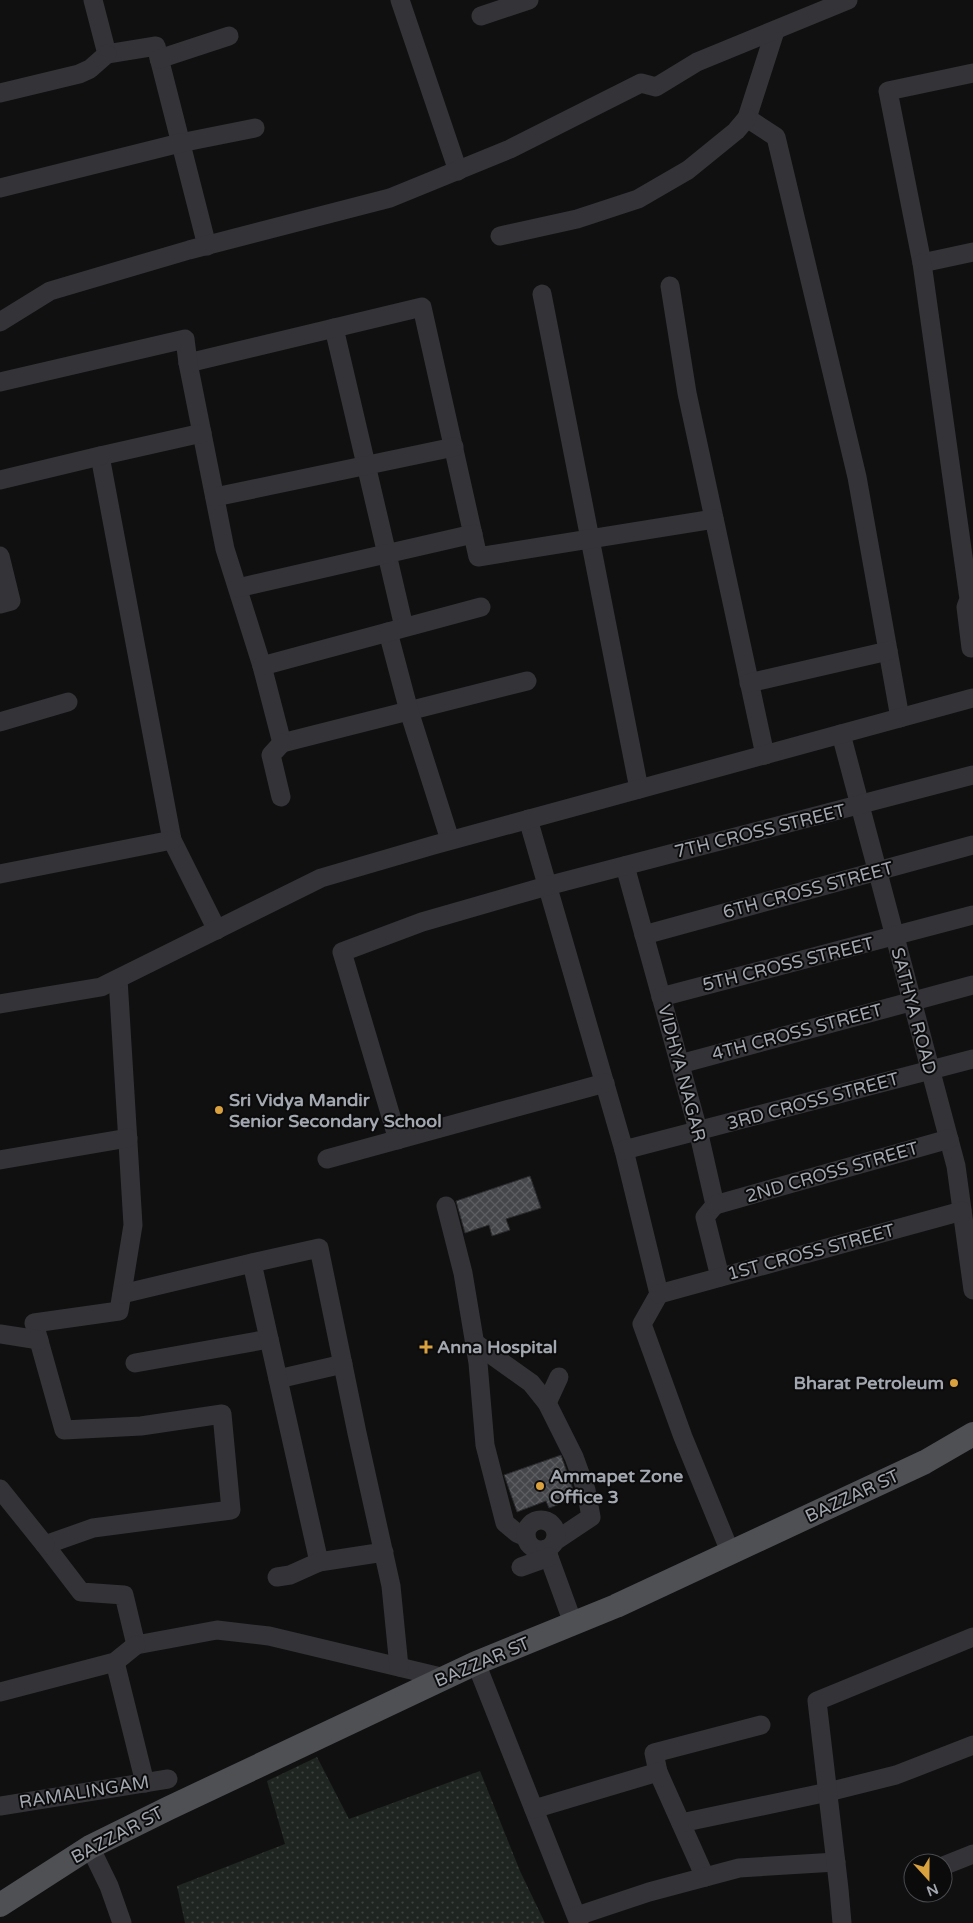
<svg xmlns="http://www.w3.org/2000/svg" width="973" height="1923" viewBox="0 0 973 1923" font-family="'Varela Round',sans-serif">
	<defs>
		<pattern id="park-dots" width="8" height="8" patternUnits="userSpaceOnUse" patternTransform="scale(1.25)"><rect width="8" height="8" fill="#1f2520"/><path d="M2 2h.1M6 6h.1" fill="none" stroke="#3c423e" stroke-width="1.8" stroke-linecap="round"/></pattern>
		<pattern id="building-cross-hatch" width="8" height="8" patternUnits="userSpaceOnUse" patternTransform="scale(1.25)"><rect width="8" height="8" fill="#444649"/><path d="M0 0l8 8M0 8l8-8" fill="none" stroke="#5c5e61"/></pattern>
	</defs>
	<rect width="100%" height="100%" fill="#101011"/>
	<polygon fill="url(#park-dots)" points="317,1757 349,1819 480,1771 520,1871 545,1923 185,1923 177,1886 285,1844 267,1781"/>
	<g fill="url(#building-cross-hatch)" stroke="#2a2a2d">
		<polygon points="530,1176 541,1208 506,1219 510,1230 492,1236 489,1225 465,1233 456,1201"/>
		<polygon points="561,1455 576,1498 549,1508 546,1501 517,1512 504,1475"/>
	</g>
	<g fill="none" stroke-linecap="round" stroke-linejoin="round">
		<g stroke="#343438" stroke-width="19">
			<polyline points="93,0 107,54 156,46 207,246"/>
			<polyline points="400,0 458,171"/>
			<polyline points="481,16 529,0"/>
			<polyline points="775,31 747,118 776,137 857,477 900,718"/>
			<polyline points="159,59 229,36"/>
			<polyline points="973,73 888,91 922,263 973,252"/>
			<polyline points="0,93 79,74 90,69 107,54"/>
			<polyline points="0,188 180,143 255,128"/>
			<polyline points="500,236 577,219 638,199 688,170 736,131 747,118"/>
			<polyline points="922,263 969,599 966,607 971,648"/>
			<polyline points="670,286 687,393 765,755"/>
			<polyline points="542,294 639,789"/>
			<polyline points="0,322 50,291 189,250 390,198 510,149 641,83 656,87 697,62 848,0"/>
			<polyline points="334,328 404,627"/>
			<polyline points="188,363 422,307 478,557 714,519"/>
			<polyline points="0,382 185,339 188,363 225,549 262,666 282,743 527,681"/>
			<polyline points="202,433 100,456 172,840 217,930"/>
			<polyline points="0,480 100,456"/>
			<polyline points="215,497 454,447"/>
			<polyline points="0,556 11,601 0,604"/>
			<polyline points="238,588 473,534"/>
			<polyline points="388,632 409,711 450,840"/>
			<polyline points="262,666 481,607"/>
			<polyline points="749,683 888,651"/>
			<polyline points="0,722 68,702"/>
			<polyline points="841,734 956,1166 973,1290"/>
			<polyline points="281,797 271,755 282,743"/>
			<polyline points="528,819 624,1150 659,1294 642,1324 683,1437 731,1554"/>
			<polyline points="625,866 698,1130 715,1205 705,1217 720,1277"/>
			<polyline points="0,874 172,840"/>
			<polyline points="644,935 973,845"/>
			<polyline points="118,979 133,1225 119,1311 34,1323 64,1430 141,1426 222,1414 231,1510 93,1528 45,1545 81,1592 124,1595 136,1645 217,1630 269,1636 445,1678"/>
			<polyline points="661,997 973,915"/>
			<polyline points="0,1004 101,987 321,878 434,845 973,698"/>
			<polyline points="680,1064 973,985"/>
			<polyline points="398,1140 342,952 422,922 547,886 973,775"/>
			<polyline points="624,1150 973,1059"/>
			<polyline points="327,1159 605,1083"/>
			<polyline points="0,1160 128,1138"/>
			<polyline points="715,1205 949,1139"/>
			<polyline points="446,1206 463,1273 478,1363 485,1445 505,1523 517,1533 526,1537"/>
			<polyline points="122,1294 252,1263"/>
			<polyline points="659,1294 962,1211"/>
			<polyline points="0,1334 39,1340"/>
			<polyline points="475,1343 531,1383 547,1403 574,1457 586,1490 591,1517 555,1541"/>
			<polyline points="135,1363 269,1339"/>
			<polyline points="278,1379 343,1364"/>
			<polyline points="547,1403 559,1377"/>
			<polyline points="0,1489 45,1545"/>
			<circle cx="541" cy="1535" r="15"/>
			<polyline points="546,1549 573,1623"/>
			<polyline points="384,1552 319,1562 252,1263 319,1248 357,1433 391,1586 399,1667"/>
			<polyline points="521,1567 549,1557"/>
			<polyline points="277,1577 290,1575 319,1562"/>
			<polyline points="115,1662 145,1783"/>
			<polyline points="476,1663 579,1923"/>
			<polyline points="0,1692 115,1662 136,1645"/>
			<polyline points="658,1772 654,1753 761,1725"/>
			<polyline points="0,1806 168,1779"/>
			<polyline points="534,1809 658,1772 705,1877"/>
			<polyline points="681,1823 828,1792 896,1775 973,1745"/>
			<polyline points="90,1847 109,1886 122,1923"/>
			<polyline points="943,1866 973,1854"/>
			<polyline points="577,1916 649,1892 739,1868 836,1862"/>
			<polyline points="842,1923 839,1889 817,1701 973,1637"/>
		</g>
		<polyline stroke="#4e5054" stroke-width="24" points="0,1905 90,1847 169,1808 476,1663 616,1606 925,1462 973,1434"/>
	</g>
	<g fill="#daa13f" stroke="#0b0b0c" stroke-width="2">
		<circle cx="219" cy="1110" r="5"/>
		<path d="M423.5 1339.5h5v5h5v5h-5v5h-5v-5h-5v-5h5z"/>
		<circle cx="954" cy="1383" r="5"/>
		<circle cx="540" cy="1486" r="5"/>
	</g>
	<g text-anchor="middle" stroke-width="4" stroke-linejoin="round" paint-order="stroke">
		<g font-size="18" fill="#a3a8b0" stroke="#0b0b0c">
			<text transform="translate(760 831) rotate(-14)" y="6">7TH CROSS STREET</text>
			<text transform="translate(808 890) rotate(-15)" y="6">6TH CROSS STREET</text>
			<text transform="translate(788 964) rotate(-14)" y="6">5TH CROSS STREET</text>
			<text transform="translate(914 1011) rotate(75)" y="6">SATHYA ROAD</text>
			<text transform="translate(797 1032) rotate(-15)" y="6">4TH CROSS STREET</text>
			<text transform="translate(682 1073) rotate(75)" y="6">VIDHYA NAGAR</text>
			<text transform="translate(813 1101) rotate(-15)" y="6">3RD CROSS STREET</text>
			<text transform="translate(832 1172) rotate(-16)" y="6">2ND CROSS STREET</text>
			<text transform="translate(811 1252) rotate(-15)" y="6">1ST CROSS STREET</text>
			<text transform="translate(852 1496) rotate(-25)" y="6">BAZZAR ST</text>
			<text transform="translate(482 1662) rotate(-23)" y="6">BAZZAR ST</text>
			<text transform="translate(84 1792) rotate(-9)" y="6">RAMALINGAM</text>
			<text transform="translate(117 1835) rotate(-28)" y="6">BAZZAR ST</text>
		</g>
		<g font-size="18" font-weight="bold" fill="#a3a8b0" stroke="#0b0b0c" text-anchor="start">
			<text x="229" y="1106">Sri Vidya Mandir<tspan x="229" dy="21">Senior Secondary School</tspan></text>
			<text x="437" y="1353">Anna Hospital</text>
			<text x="944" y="1389" text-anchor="end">Bharat Petroleum</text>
			<text x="550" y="1482">Ammapet Zone<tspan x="550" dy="21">Office 3</tspan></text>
		</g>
	</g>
	<g transform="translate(928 1878) rotate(159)"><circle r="24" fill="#0b0b0c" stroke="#484a4e"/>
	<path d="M0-4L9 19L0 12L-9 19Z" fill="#daa13f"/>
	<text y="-8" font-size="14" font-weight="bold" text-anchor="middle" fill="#a3a8b0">N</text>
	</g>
</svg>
